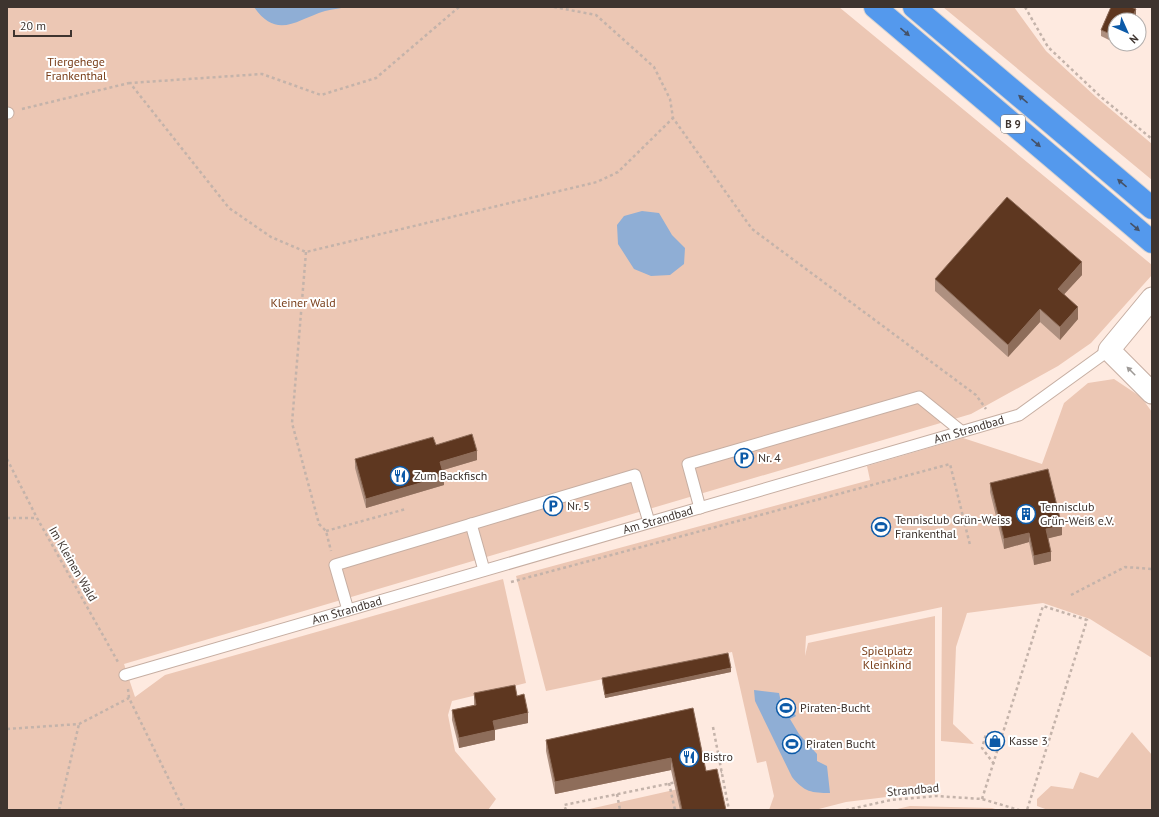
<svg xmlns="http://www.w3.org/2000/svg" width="1159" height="817" viewBox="0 0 1159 817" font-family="'PT Sans',sans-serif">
	<rect width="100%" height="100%" fill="#feeae0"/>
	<g fill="#ecc7b4">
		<polygon points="7,7 839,7 1152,265 1152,275 1091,343 1058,366 971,414 124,664 135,697 165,675 503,579 526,683 452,701 448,715 455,751 496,799 488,810 7,810"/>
		<polygon points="943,7 1014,7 1046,51 1096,97 1152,144 1152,180"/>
		<polygon points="1114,379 1141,397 1152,412 1152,658 1090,619 1043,603 967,613 956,647 953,724 974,744 941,741 942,607 806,636 805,656 808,643 935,616 935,791 846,802 815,810 769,810 774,796 766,761 757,763 732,652 546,691 516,576 870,480 867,466 963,438 1042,464 1064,403 1088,383"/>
		<polygon points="1132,732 1152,755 1152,810 1048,810 1037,806 1037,799 1051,786 1073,789 1080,772 1098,778"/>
		<polygon points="718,780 725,810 585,810"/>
		<polygon points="910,806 992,808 999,810 893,810"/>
	</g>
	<g fill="#8faed5">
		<path d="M 254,7 L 349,7 C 341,8 333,9 325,11 C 296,20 277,40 254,7 Z"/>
		<polygon points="642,211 659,213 672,235 685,248 684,264 670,275 651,276 634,269 618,244 617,225 624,216"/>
		<path d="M 754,690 L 779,693 L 781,702 L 788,703 L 796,716 L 790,719 L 799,734 L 817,754 L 817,761 L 827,766 L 830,793 C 812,793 804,792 792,777 L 755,701 Z"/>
	</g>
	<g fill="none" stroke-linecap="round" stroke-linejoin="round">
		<g stroke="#c6aea2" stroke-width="13">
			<g id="lane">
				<polyline points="7,113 8,113"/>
				<polyline points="700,508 688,464 919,397 961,431"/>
				<polyline points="471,524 484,570"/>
				<polyline points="348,610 335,565 635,475 649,522"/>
				<path id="s1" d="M 125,675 L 1019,415 L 1109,350"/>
			</g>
		</g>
		<g stroke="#c6aea2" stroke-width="23">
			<polyline id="street" points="1152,298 1109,350 1152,393"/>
		</g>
		<g stroke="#d5d2d1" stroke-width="24">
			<g id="highway">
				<polyline points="875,7 1152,242"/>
				<polyline points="914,7 1152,208"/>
			</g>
		</g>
		<g stroke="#c4b3aa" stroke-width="2.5" stroke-dasharray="3 3" stroke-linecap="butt">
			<polyline points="459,7 376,78 321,95 262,74 130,83 229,208 271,237 306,252 597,182 618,172 673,118"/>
			<polyline points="554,7 596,15 654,67 670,99 673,118 752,229 976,395 986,409"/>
			<polyline points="1025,7 1048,47 1101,97 1152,139"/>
			<polyline points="22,109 129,83"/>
			<polyline points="306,252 292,423 319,524 326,531 331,551"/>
			<polyline points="7,459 37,518 118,662"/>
			<polyline points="7,518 37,518"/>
			<polyline points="326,531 406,509"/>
			<polyline points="511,582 950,464 970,545"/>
			<polyline points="1071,595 1125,567 1152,569"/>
			<polyline points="128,689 129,698 184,810"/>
			<polyline points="713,727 729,810"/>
			<polyline points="7,729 79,724 129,698"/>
			<polyline points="994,764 982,748 986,734 1003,734"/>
			<polyline points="715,774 722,772"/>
			<polyline points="669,783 675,810"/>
			<polyline points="617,794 620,810"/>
			<polyline points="982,799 1043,606 1087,620 1027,810"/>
			<polyline points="59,810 79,724"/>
			<polyline points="566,810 564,805 677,782"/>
			<polyline points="846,810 891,800 936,796 982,799 1019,810"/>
		</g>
		<use href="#lane" stroke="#fff" stroke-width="11"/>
		<use href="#street" stroke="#fff" stroke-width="21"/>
		<use href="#highway" stroke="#5499ed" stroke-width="22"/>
	</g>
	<g fill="#ae9080">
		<polygon points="1111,7 1131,7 1136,9 1136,16 1134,20 1115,20 1115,43 1101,36 1101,30"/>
		<polygon points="1082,275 1064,294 1078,319 1060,340 1040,322 1008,357 935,291 935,279"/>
		<polygon points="436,445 477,460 443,470 444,485 366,508 355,468 355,459"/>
		<polygon points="990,483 1062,535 1048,538 1051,561 1034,565 1029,542 1004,549 990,492"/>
		<polygon points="731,672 605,698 602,682 602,678"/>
		<polygon points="474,693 517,696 528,723 495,730 495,740 459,748 452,720 452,710 474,705"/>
		<polygon points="693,708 706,771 726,810 680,810 671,770 555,794 546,751 546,740"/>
	</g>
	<g fill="#8e6d5a">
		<polygon points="1136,9 1136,16 1134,20 1131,20"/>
		<polygon points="1082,262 1082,275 1058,301 1058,289"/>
		<polygon points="1078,307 1078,319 1060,340 1060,327"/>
		<polygon points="1040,309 1040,322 1008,357 1008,345"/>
		<polygon points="477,451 477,460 440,471 440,462"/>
		<polygon points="444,476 444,485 366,508 366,499"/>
		<polygon points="1062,526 1062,535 1046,539 1046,529"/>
		<polygon points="1029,533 1029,542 1004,549 1004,539"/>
		<polygon points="1051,552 1051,561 1034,565 1034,556"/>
		<polygon points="731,668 731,672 605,698 605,695"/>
		<polygon points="528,713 528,723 493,730 493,721"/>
		<polygon points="495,730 495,740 459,748 459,738"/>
		<polygon points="671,758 671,770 555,794 555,782"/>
	</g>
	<g fill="#5e3720" stroke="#8e6d5a">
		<polygon points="1111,7 1131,7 1136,9 1131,20 1115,20 1115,36 1101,30"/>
		<polygon points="1007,197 1082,262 1058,289 1078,307 1060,327 1040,309 1008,345 935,279"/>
		<polygon points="472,434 477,451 440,462 444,476 366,499 355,459 433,437 436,445"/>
		<polygon points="1048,469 1062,526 1046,529 1051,552 1034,556 1029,533 1004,539 990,483"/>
		<polygon points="728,653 731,668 605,695 602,678"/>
		<polygon points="515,685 517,696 524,694 528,713 493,721 495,730 459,738 452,710 476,705 474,693"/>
		<polygon points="693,708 706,771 717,769 726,810 682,810 671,758 555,782 546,740"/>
	</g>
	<defs><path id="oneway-solid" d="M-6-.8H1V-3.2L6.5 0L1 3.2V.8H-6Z"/></defs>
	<g fill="#455268">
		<use href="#oneway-solid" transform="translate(905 32) rotate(40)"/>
		<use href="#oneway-solid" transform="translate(1023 99) rotate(-140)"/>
		<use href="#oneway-solid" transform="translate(1036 143) rotate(40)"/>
		<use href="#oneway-solid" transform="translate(1122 183) rotate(-140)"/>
		<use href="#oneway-solid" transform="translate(1135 227) rotate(40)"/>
	</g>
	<use fill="#9e9a97" href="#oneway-solid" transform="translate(1131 371) rotate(-135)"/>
	<defs>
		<g id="parking-ring" transform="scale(1)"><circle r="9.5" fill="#fff" stroke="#0c5aa8" stroke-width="1.5"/><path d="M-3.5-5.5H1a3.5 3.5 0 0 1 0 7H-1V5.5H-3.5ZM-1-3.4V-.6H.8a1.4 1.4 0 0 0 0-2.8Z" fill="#0c5aa8"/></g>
		<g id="restaurant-ring" transform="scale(1)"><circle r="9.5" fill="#fff" stroke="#0c5aa8" stroke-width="1.5"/><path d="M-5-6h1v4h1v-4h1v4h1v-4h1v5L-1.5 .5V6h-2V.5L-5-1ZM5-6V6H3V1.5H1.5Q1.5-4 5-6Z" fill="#0c5aa8"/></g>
		<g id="building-ring" transform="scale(1)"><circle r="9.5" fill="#fff" stroke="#0c5aa8" stroke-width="1.5"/><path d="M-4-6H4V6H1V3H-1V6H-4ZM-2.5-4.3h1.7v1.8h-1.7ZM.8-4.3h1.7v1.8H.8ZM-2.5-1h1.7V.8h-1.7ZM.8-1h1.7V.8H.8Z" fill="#0c5aa8"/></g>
		<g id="stadium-ring" transform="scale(1)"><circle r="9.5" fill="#fff" stroke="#0c5aa8" stroke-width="1.5"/><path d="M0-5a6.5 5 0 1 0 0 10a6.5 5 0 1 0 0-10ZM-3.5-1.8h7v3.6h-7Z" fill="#0c5aa8"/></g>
		<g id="shop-ring" transform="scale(1)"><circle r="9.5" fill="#fff" stroke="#0c5aa8" stroke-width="1.5"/><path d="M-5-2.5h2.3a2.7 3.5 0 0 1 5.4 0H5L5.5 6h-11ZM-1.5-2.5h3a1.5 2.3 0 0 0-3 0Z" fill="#0c5aa8"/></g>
	</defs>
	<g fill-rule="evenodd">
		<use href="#parking-ring" x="744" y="458"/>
		<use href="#restaurant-ring" x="400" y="476"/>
		<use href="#parking-ring" x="553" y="506"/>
		<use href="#building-ring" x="1026" y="514"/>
		<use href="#stadium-ring" x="881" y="527"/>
		<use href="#stadium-ring" x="786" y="708"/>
		<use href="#shop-ring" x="995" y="741"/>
		<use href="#stadium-ring" x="792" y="744"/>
		<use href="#restaurant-ring" x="689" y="757"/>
	</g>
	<g text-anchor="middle" stroke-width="4" stroke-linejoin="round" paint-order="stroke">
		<rect fill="#fff" stroke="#78716d" stroke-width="1" x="1001" y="115" width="24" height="18" rx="3"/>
		<g font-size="11" font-weight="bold" fill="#3e342f">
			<text x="1013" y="128">B 9</text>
		</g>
		<g font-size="12" fill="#783d18" stroke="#fff">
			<text x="76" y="66">Tiergehege<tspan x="76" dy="14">Frankenthal</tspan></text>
			<text x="303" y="307">Kleiner Wald</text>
			<text x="887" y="655">Spielplatz<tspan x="887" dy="14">Kleinkind</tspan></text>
		</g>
		<g font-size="12" fill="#3e342f" stroke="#fff">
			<text dy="4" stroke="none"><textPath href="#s1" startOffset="879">Am Strandbad</textPath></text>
			<text dy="4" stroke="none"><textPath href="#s1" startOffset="555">Am Strandbad</textPath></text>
			<text transform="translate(73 564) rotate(60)" y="4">Im Kleinen Wald</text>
			<text dy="4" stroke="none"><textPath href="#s1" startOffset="231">Am Strandbad</textPath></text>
			<text transform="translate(913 790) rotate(-5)" y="4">Strandbad</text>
		</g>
		<g font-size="12" fill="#3e342f" stroke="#fff" text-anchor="start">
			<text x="758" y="462">Nr. 4</text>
			<text x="414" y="480">Zum Backfisch</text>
			<text x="567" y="510">Nr. 5</text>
			<text x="1040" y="511">Tennisclub<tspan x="1040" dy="14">Grün-Weiß e.V.</tspan></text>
			<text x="895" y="524">Tennisclub Grün-Weiss<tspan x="895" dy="14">Frankenthal</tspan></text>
			<text x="800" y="712">Piraten-Bucht</text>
			<text x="1009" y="745">Kasse 3</text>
			<text x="806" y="748">Piraten Bucht</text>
			<text x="703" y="761">Bistro</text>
		</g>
	</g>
	<rect width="1159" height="817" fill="none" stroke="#3e342f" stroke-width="16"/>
	<g transform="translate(1127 32) rotate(135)"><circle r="19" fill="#ffffff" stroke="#b2aeac"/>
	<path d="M0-3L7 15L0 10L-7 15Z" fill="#0c5aa8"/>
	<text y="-6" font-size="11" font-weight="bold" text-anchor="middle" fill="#3e342f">N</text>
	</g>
	<path d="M14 30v6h57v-6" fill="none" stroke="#3e342f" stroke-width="2"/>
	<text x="20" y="30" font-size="12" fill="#3e342f" stroke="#ffffff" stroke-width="3" paint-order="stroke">20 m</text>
</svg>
